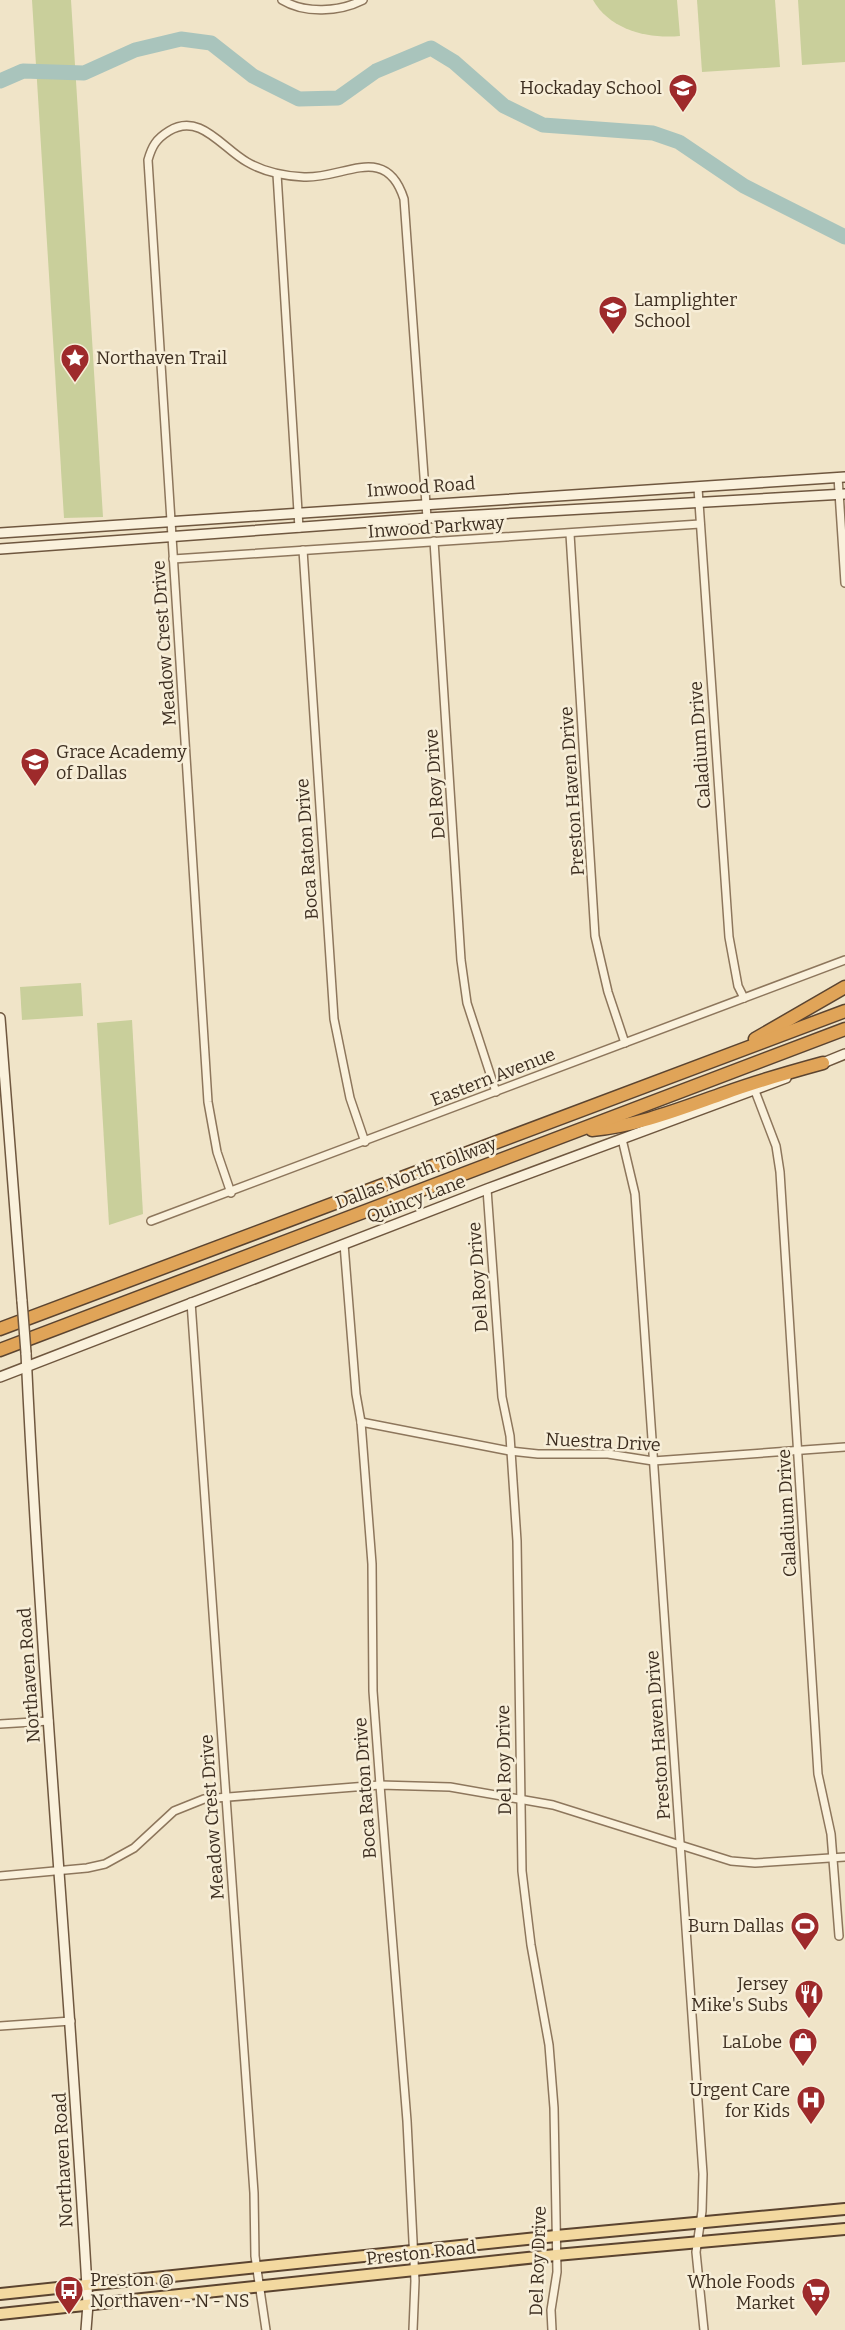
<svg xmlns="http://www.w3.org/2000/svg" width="845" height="2330" viewBox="0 0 845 2330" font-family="Bitter,serif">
	<rect width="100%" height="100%" fill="#f0e4c8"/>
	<g fill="#c9cf9b">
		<polygon points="32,0 71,0 103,517 64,518"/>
		<path d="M 593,0 L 677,0 L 680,36 C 648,39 610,30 593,0 Z"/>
		<polygon points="697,0 775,0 780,67 702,72"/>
		<polygon points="798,0 845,0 845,62 802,65"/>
		<polygon points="81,983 83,1016 22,1020 20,987"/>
		<polygon points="132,1020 143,1214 109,1225 97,1023"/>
	</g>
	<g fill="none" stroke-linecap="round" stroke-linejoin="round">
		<polyline stroke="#a9c4bc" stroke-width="15" points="0,81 23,71 84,73 135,50 181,39 211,43 253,76 299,99 338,98 376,71 431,48 454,62 504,106 543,125 653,133 679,142 744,186 845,237"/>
		<g stroke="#8d765c" stroke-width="10">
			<g id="street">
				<path d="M 282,0 C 305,14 339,12 363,0"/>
				<polyline points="277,174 299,528"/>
				<polyline points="838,477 845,583"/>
				<polyline points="698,488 729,937 738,986 744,998"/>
				<polyline points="570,534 595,936 608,992 625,1043"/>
				<polyline points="434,541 461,960 467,1003 496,1092"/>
				<polyline points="303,550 334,1019 350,1098 365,1142"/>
				<polyline points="173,559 700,524"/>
				<polyline points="755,1091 776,1146 780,1172 818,1774 831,1834 839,1936"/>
				<polyline points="622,1139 635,1194 703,2174 702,2211 696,2252 704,2330"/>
				<polyline points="487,1189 502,1397 510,1436 517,1541 522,1871 531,1945 549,2045 554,2108 557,2272 551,2310 552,2330"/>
				<path d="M 231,1193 L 217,1152 L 208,1102 L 148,160 C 152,146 156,139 169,131 C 200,112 222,148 247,162 C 264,172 284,176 304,177 C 344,179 386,142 404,199 L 427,518"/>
				<polyline points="151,1221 845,960"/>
				<polyline points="344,1244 356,1394 361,1422 372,1564 373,1691 380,1785 407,2121 415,2281 413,2330"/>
				<polyline points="191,1302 254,2193 255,2256 266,2330"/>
				<polyline points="361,1422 510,1451 538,1454 608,1454 653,1461 845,1447"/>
				<polyline points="0,1724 49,1721"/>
				<polyline points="0,1876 87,1868 105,1864 134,1848 174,1811 204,1799 380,1785 450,1787 553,1805 731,1861 755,1863 845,1857"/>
				<polyline points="0,2026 71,2021"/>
			</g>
		</g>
		<g stroke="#6f573f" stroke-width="12">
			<g id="secondary">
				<polyline points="0,533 845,477"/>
				<polyline points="0,549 427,518 845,494"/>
				<polyline points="0,1018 22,1301"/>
				<polyline points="818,1065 845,1054"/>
				<path d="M 26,1353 C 41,1670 70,1987 88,2304 L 86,2330"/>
				<polyline points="0,1377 487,1189 786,1078"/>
			</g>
		</g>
		<g stroke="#5b4430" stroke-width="14">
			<g id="primary">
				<polyline points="0,2294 556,2236 845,2209"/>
				<polyline points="0,2314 556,2255 845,2229"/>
			</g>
		</g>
		<g stroke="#5b4430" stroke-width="15">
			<g id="highway">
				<polyline points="755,1039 845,987"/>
				<path d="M 592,1130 C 638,1126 682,1108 725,1093 C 758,1081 790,1072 823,1063"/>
				<polyline points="0,1329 845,1011"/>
				<polyline points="0,1350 845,1029"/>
			</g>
		</g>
		<use href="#street" stroke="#faf1dc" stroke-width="7"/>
		<use href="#secondary" stroke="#faf1dc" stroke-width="9"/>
		<use href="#primary" stroke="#f3d9a0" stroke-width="10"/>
		<use href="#highway" stroke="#e0a458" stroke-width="12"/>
		<g stroke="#6f573f" stroke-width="12" stroke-linecap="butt">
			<polyline id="secondary-bridge" points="22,1301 26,1353"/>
		</g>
		<use href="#secondary-bridge" stroke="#faf1dc" stroke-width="9"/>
	</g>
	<defs>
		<g id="school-pin" transform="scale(1.5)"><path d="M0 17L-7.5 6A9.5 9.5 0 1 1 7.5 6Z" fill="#9e2a2b" stroke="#f7eed8"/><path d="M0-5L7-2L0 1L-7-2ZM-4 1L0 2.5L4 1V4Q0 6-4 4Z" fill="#fff"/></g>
		<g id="sight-pin" transform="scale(1.5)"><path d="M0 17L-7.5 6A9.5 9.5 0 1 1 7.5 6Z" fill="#9e2a2b" stroke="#f7eed8"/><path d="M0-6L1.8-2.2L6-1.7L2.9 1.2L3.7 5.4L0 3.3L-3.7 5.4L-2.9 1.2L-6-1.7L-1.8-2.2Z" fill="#fff"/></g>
		<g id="stadium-pin" transform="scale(1.5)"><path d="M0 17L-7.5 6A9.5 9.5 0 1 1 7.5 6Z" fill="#9e2a2b" stroke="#f7eed8"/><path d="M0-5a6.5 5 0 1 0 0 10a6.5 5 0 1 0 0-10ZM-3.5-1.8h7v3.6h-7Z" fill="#fff"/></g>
		<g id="restaurant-pin" transform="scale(1.5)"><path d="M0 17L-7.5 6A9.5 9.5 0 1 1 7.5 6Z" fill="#9e2a2b" stroke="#f7eed8"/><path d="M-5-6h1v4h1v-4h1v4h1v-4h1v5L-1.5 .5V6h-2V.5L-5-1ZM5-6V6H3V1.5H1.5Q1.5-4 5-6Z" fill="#fff"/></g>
		<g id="shop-pin" transform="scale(1.5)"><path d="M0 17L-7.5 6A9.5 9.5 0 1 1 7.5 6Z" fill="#9e2a2b" stroke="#f7eed8"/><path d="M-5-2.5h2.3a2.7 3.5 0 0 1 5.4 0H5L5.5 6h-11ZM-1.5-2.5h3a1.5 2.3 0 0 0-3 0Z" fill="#fff"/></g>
		<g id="hospital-pin" transform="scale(1.5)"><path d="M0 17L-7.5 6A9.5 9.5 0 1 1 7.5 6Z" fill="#9e2a2b" stroke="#f7eed8"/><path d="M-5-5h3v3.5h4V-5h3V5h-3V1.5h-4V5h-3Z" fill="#fff"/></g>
		<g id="bus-pin" transform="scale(1.5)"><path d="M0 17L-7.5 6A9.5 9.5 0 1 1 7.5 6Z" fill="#9e2a2b" stroke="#f7eed8"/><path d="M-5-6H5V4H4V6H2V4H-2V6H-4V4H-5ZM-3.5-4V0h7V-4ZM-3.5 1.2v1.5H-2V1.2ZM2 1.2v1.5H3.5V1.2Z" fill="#fff"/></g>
		<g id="supermarket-pin" transform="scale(1.5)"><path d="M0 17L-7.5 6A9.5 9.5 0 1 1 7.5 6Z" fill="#9e2a2b" stroke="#f7eed8"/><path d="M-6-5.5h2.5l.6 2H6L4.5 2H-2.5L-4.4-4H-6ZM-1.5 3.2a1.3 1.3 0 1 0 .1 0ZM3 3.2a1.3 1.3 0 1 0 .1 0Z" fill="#fff"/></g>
	</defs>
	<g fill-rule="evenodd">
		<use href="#school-pin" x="683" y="88"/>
		<use href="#school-pin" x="613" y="310"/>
		<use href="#sight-pin" x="75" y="358"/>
		<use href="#school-pin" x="35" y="762"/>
		<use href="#stadium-pin" x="805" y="1926"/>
		<use href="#restaurant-pin" x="809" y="1994"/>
		<use href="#shop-pin" x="803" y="2042"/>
		<use href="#hospital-pin" x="811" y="2100"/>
		<use href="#bus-pin" x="69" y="2290"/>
		<use href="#supermarket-pin" x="816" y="2292"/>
	</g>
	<g text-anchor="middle" stroke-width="5" stroke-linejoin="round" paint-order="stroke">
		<g font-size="18" fill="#3d2e20" stroke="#f7eed8" text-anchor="end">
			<text x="662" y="94">Hockaday School</text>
			<text x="634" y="306" text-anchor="start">Lamplighter<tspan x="634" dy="21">School</tspan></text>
			<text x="96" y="364" text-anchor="start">Northaven Trail</text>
			<text x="56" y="758" text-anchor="start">Grace Academy<tspan x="56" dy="21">of Dallas</tspan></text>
			<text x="784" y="1932">Burn Dallas</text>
			<text x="788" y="1990">Jersey<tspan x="788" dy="21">Mike's Subs</tspan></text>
			<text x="782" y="2048">LaLobe</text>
			<text x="790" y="2096">Urgent Care<tspan x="790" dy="21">for Kids</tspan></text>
			<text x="90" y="2286" text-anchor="start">Preston @<tspan x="90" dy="21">Northaven - N - NS</tspan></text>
			<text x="795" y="2288">Whole Foods<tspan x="795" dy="21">Market</tspan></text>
		</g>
		<g font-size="18" fill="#3d2e20" stroke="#f7eed8">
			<text transform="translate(421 487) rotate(-4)" y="6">Inwood Road</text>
			<text transform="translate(436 527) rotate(-4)" y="6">Inwood Parkway</text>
			<text transform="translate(164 643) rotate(-94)" y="6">Meadow Crest Drive</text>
			<text transform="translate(700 745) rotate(-94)" y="6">Caladium Drive</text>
			<text transform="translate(435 784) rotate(-94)" y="6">Del Roy Drive</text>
			<text transform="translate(572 791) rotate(-94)" y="6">Preston Haven Drive</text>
			<text transform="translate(307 849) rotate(-94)" y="6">Boca Raton Drive</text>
			<text transform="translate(493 1077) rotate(-21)" y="6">Eastern Avenue</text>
			<text transform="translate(416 1173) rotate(-21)" y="6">Dallas North Tollway</text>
			<text transform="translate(416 1199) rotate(-21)" y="6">Quincy Lane</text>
			<text transform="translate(478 1277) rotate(-94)" y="6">Del Roy Drive</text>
			<text transform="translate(603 1442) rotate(3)" y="6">Nuestra Drive</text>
			<text transform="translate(787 1513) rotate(-93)" y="6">Caladium Drive</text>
			<text transform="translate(29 1675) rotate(-94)" y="6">Northaven Road</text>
			<text transform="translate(658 1735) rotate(-94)" y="6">Preston Haven Drive</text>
			<text transform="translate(504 1760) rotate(-91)" y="6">Del Roy Drive</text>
			<text transform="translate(365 1788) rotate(-94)" y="6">Boca Raton Drive</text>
			<text transform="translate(212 1817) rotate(-94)" y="6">Meadow Crest Drive</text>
			<text transform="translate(63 2160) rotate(-93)" y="6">Northaven Road</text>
			<text transform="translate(421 2253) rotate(-6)" y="6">Preston Road</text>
			<text transform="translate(538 2261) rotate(-88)" y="6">Del Roy Drive</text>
		</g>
	</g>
</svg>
